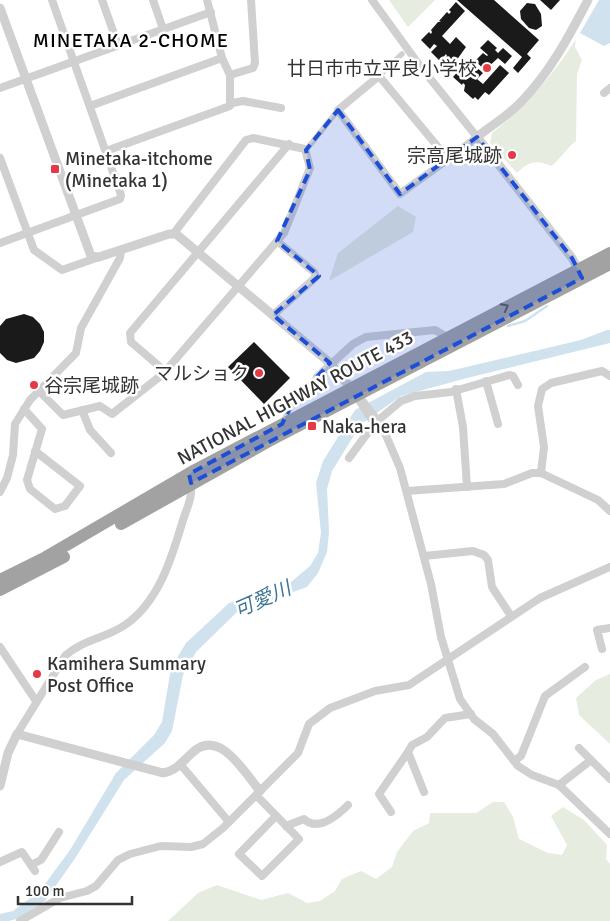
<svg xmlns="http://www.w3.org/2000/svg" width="610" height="921" viewBox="0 0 610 921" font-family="Signika,'Noto Sans JP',sans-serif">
	<rect width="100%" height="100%" fill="#fff"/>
	<g fill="#e6ecdf">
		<polygon points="389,0 435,0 408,27"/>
		<path d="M 576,39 L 575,47 L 582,60 L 577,74 L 576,141 C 566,148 561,159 551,166 C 536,159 528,162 517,173 L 490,143 L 492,133 C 527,106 552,76 576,39 Z"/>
		<polygon points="398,206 416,217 413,232 329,281 338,253"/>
		<polygon points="610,674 610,744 579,715 576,698 596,680"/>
		<polygon points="493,802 504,802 513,817 519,839 548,853 562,855 567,845 551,816 563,807 584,820 607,845 606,859 610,864 610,921 168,921 198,893 217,885 261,900 288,893 307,903 320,901 335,891 342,879 361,871 376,879 392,867 397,852 413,831 429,823 430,813 476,813"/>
	</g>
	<g fill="#cfe2ee">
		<polygon points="599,0 610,0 610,43 604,46 580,33"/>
		<polygon points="607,330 610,330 610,343 467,378 401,396 361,424 332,471 327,489 329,532 327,552 318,573 307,587 237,612 196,652 183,675 172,731 165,743 124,780 76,857 45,901 27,916 9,921 0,921 0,914 13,911 29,899 45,884 70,850 116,773 154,735 162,722 171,668 186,643 229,603 291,582 310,566 318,553 321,533 316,483 323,461 355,410 426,372 449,371 581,340"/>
	</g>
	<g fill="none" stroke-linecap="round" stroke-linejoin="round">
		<polyline stroke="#cfe2ee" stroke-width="2.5" points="508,326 525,321 547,306"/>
	</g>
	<g fill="#1a1a1a">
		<polygon points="457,0 494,0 539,40 527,54 531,58 518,73 513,68 522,57"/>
		<polygon points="540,0 560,0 551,10"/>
		<polygon points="456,2 465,11 442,36 450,44 456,37 466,47 456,61 458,63 451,71 442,62 447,56 446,54 440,61 431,52 437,46 434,44 430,49 421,40 429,32 431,34 432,32 431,30 438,22 441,22 439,21 447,12 449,14 451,12 449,10"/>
		<polygon points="527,3 535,4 541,14 542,26 536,30 529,28 521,19 520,11"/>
		<polygon points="488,40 497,48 495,50 498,53 503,48 512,56 505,64 498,58 485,70 475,61 483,53 487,56 488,55 480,48"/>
		<polygon points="473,64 483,73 477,79 483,84 500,65 509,73 489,95 485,92 478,100 475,97 473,99 464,91 465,85 463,83 462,85 453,77 460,69 464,73"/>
		<polygon points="24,314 33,317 40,324 44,332 44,342 40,351 34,358 16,363 7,360 0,353 0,326 6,319"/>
		<polygon points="254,342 290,378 264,404 228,367"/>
	</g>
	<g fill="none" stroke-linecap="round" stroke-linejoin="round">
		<g stroke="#d0d0d0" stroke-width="5.5">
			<polyline points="379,76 402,54"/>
			<polyline points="306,150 338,110"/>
			<polyline points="284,420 293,402 317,377"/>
		</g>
		<g stroke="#d0d0d0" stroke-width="8">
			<polyline points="102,0 118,45"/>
			<polyline points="153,0 163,29"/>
			<path d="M 372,0 L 420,66 L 477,137 C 452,157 426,175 400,194 L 338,110 L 379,76 L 448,159"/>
			<polyline points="230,75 253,68 255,63 251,0"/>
			<polyline points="0,88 211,12"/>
			<polyline points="604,93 610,88"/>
			<polyline points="232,103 243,101 281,108"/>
			<polyline points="90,106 222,58"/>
			<polyline points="106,151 230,106 230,75 222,58 207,0"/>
			<polyline points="0,158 34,250 62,270 99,257"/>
			<polyline points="0,243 120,199 121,195 52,0"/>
			<polyline points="273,315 316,277 314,272 277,241"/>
			<polyline points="166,372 131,342 130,333 289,144"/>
			<polyline points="317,377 353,344 366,337 435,330 447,337"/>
			<polyline points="486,381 498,424"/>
			<polyline points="456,389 463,427 467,487"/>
			<polyline points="39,391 63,415 100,406 112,414 163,374 284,233 310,168 305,149 253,138 246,140 174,233"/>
			<polyline points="355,394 376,426"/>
			<polyline points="357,394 382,426 400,468 431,584 441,637 460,699 474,719 493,734 518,766 532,775 559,785 610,834"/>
			<polyline points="24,409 42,429 27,480 30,489 55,509 65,506 80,486 35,451"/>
			<polyline points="82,410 90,430 111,453"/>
			<polyline points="349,458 375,423 401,401 415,396 451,392 509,375 513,376 518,385"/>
			<polyline points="541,473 544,447 538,406 542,389 551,383 602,371 610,376"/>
			<polyline points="407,491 504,484 532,473 541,473 598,500 610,511"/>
			<polyline points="0,492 7,478 13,455 15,424 30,400 76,353 81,328 120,258 121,250"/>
			<polyline points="424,556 473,551 484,555 488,560 492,587 511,616"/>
			<polyline points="0,647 36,701"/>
			<polyline points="602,649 597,630 610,628"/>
			<path d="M 17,734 L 65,656 C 82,640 106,638 125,625 C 159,602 172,557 183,520 C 187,508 193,496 191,483"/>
			<polyline points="579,748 610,779"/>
			<polyline points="514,761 521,756 545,696 585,667"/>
			<polyline points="180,764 229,822"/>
			<polyline points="559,785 591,760"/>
			<polyline points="424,792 408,752 412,745 427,737 445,718 471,714"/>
			<polyline points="256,795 299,839 262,876 239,854 276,816"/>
			<polyline points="391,812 379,794 408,752"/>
			<path d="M 286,826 L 304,819 C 318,832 338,815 348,805"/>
			<polyline points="0,862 22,852 35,871"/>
			<polyline points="31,865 41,860 59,832"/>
			<polyline points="20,921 60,898 87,891 96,886 118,860 130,854 161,846 191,847 203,844 223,828 298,753 309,724 330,708 375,691 409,685 540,598 610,567"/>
		</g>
		<g stroke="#d0d0d0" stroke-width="9">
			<polyline points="0,8 91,256 99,257 169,234 176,234 330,363 351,388"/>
			<path d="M 580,273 L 572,258 L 477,137 C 492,125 509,115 522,101 C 551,71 569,36 588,0"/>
			<path d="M 0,786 L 8,753 L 17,734 L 163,773 C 176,771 183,761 192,753 C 219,727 244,772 260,791"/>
		</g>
		<g stroke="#a2a2a2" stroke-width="12">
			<polyline points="121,524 269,441 610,264"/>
			<polyline points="0,580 46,557 195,470 610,253"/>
			<polyline points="0,590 64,557"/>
		</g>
	</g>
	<defs><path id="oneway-chevron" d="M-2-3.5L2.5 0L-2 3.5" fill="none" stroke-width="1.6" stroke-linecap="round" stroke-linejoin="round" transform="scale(1.25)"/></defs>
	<use stroke="#5a5a5a" href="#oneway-chevron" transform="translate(505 307) rotate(-28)"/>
	<path fill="#1d4ed8" fill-opacity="0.2" stroke="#1d4ed8" stroke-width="4" stroke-dasharray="10 6" stroke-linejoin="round" d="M 338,110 L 400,194 L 477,137 L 572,258 L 582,278 L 191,483 L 189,474 L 282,424 L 293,402 L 330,363 L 273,315 L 319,276 L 277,241 L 310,170 L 306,150 Z"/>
	<g fill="#e63946" stroke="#fff" stroke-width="2">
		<circle cx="487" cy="68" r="5"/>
		<circle cx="512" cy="155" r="5"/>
		<rect x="50" y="164" width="10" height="10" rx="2.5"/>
		<circle cx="259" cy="373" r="5"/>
		<circle cx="34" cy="385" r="5"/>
		<rect x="307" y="421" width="10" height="10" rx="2.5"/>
		<circle cx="37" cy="674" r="5"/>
	</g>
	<g text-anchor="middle" stroke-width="5" stroke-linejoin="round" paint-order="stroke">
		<g font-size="19" fill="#333" stroke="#fff" text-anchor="start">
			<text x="477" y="75" text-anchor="end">廿日市市立平良小学校</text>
			<text x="502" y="162" text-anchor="end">宗高尾城跡</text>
			<text x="65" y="165">Minetaka-itchome<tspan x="65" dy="22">(Minetaka 1)</tspan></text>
			<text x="249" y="380" text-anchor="end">マルショク</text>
			<text x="44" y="392">谷宗尾城跡</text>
			<text x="322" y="433">Naka-hera</text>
			<text x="47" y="670">Kamihera Summary<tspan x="47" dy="22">Post Office</tspan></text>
		</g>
		<g font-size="19" fill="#333" stroke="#fff">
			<text transform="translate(295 397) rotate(-28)" y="7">NATIONAL HIGHWAY ROUTE 433</text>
		</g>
		<g font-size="20" letter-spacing="1" fill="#000" stroke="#fff">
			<text x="131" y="47">MINETAKA 2-CHOME</text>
		</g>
		<g font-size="20" font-style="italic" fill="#3f7597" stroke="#fff">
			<text transform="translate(262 599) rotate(-24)" y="7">可愛川</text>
		</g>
	</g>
	<path d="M18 896v8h114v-8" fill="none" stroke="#333333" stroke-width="2.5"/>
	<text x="25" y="896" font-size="15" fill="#333333" stroke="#ffffff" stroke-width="4" paint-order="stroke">100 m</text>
</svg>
